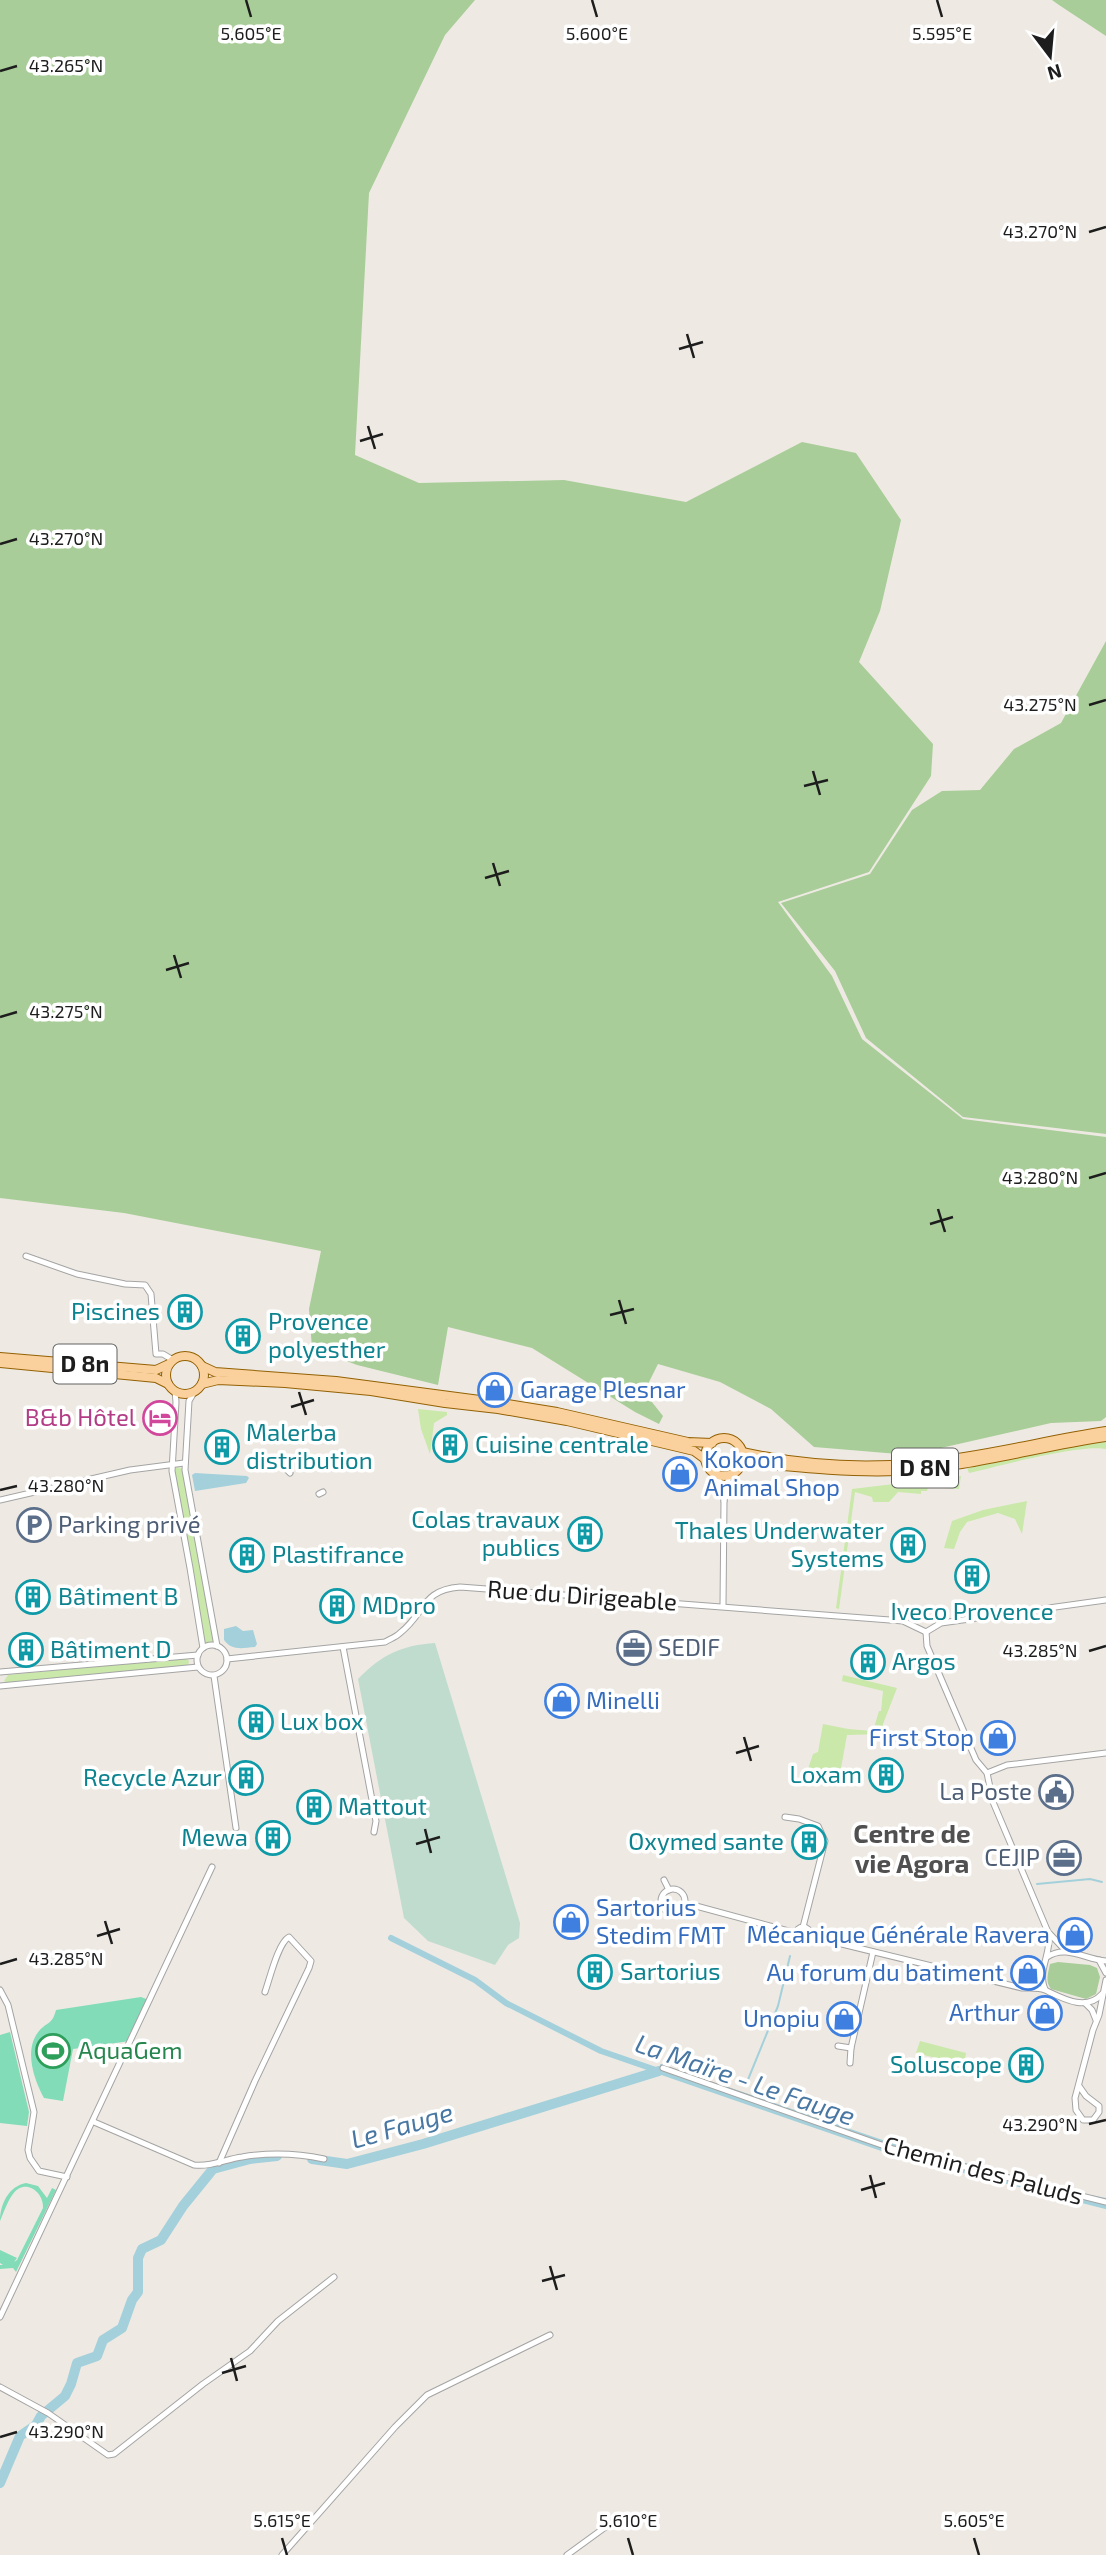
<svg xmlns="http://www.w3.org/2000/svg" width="1106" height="2555" viewBox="0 0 1106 2555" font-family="'Exo 2',sans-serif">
	<rect width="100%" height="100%" fill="#eeeae3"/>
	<g fill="#c9e8a9">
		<polygon points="418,1409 447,1412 447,1415 434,1423 430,1454 421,1429"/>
		<path d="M 1097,1442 L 1106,1442 L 1106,1449 C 1080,1444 999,1466 969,1473 L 967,1468 Z"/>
		<polygon points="177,1467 183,1469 214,1642 204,1644 174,1470"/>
		<polygon points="961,1476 959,1489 928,1487 927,1491 921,1491 921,1494 898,1492 889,1502 873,1502 872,1497 855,1492 839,1609 836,1608 852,1489"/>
		<polygon points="1027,1501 1022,1534 1015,1519 998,1513 967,1522 960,1532 954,1549 944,1548 952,1521 983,1510"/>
		<polygon points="186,1658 189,1661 188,1666 8,1683 4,1681 8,1675"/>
		<polygon points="843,1675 897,1688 883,1724 883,1734 847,1735 841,1768 858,1768 854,1780 807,1772 813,1754 818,1752 823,1724 848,1729 873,1731 879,1711 881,1711 883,1691 842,1681"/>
		<polygon points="920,2041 966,2053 964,2065 916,2053"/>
	</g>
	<g fill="#a8cd98">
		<polygon points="0,0 475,0 445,35 369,193 355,455 419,483 564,480 686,502 802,442 856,453 901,520 880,611 859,662 933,744 931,776 869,872 778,902 832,976 862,1039 963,1119 1106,1137 1106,1417 1101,1421 1051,1423 910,1455 814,1447 771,1409 720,1382 658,1364 644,1392 663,1416 659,1424 635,1412 532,1348 448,1327 438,1385 357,1365 312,1348 309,1309 321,1251 124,1213 0,1198"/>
		<polygon points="1052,0 1106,0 1106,36 1059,5"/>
		<polygon points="1106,641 1106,1134 963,1117 866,1038 835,971 781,903 870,874 912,810 942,791 980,790 1014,749 1061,723"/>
		<path d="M 1058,1962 L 1090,1965 L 1097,1968 L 1100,1977 L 1096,1994 L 1086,1999 L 1051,1989 C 1045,1981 1048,1974 1050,1964 Z"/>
	</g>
	<path fill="#c0dccf" d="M 435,1643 L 520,1923 L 519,1938 L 508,1945 L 495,1965 L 428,1941 L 404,1918 L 358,1679 C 381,1655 402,1645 435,1643 Z"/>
	<g fill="#82dcb8">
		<path d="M 141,1997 L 149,2000 L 130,2041 L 73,2049 L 63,2101 L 44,2098 C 33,2078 24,2049 39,2031 C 48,2021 52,2025 56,2010 Z"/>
		<polygon points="10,2032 29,2112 27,2126 0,2123 0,2035"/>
		<path d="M 26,2183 L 38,2186 L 47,2198 L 52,2188 L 56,2190 L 16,2272 L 13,2268 L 0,2269 L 0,2265 L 3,2265 L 0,2263 L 0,2250 L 17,2258 L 14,2262 L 17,2260 L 43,2208 C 44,2191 24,2178 13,2194 C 7,2202 4,2212 0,2221 C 0,2204 9,2186 26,2183 Z"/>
	</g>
	<g fill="#a4d0db">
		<polygon points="195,1473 247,1476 249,1478 246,1483 195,1491 192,1475"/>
		<path d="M 236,1626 L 243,1631 L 253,1630 L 257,1644 L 255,1647 C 242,1648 232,1651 224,1640 L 224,1629 Z"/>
	</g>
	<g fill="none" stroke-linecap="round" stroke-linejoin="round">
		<g stroke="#a4d0db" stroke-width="2">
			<polyline points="1037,1884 1090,1879 1102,1882"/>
			<polyline points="659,2071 661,2065 664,2066"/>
			<polyline points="747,2082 778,2006 790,1956"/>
			<polyline points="719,2085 894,2145 973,2166"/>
			<polyline points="1091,2196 1106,2199"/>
		</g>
		<polyline stroke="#a4d0db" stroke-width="6" points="391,1938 475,1980 506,2003 601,2051 893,2152 1106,2206"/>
		<g stroke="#a4d0db" stroke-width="10">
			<polyline points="312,2159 347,2164 423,2144 659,2071"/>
			<polyline points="0,2483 20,2436 36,2425 41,2416 65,2396 71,2384 77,2363 97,2356 103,2340 122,2328 132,2300 138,2292 138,2258 142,2249 161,2240 183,2206 213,2169 250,2159 277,2156"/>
		</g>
		<g stroke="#a4a4a4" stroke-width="7">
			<g id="street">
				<polyline points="26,1256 77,1274 125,1284 145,1285 151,1294 156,1354 163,1354 173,1360"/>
				<polyline points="175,1391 176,1402 172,1471 190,1568 203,1648"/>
				<polyline points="195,1391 189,1401 185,1470 217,1646"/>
				<polyline points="285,1468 290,1473"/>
				<polyline points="716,1474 722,1486 724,1501 729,1476"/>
				<polyline points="319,1494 323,1492"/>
				<polyline points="0,1500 130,1470 184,1463"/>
				<polyline points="723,1606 724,1501"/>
				<polyline points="926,1632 927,1646 976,1760 987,1773 993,1802 1048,1932 1066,1951"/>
				<polyline points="926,1632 941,1623 1106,1600"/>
				<circle cx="212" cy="1660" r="15"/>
				<polyline points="343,1647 376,1821 374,1832"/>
				<path d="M 227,1659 L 385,1642 C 390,1639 396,1637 400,1633 C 426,1613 421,1590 460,1587 L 903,1621 L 926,1632"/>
				<polyline points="0,1672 198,1655"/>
				<polyline points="214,1676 236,1828"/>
				<polyline points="0,1686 198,1667"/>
				<polyline points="987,1773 1007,1765 1106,1753"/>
				<polyline points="785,1817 799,1819 818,1826 825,1841 803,1927"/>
				<polyline points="664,1880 669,1890"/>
				<circle cx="673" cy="1901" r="12"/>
				<polyline points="685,1903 796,1933"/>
				<circle cx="803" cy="1934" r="7"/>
				<path d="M 809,1936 L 1022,1988 C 1029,1988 1039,1987 1045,1990 C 1062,1998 1086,2012 1102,1994"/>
				<path d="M 1047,1957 C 1066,1944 1086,1960 1106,1961"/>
				<polyline points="1099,1960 1106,1973"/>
				<path d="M 1045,1989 C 1037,1972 1051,1954 1049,1935"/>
				<polyline points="0,1990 8,2005 34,2112 28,2150 30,2158 39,2171 67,2177"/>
				<polyline points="1085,2003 1092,2010 1096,2020"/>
				<polyline points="838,2046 851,2048"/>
				<polyline points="850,2063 851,2048 873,1952"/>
				<polyline points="663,2068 893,2149 1106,2202"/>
				<polyline points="1079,2086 1086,2096 1099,2106 1099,2112 1093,2120 1083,2120 1076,2110 1075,2098 1093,2030 1099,2015 1106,1980"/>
				<path d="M 94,2122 L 194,2165 C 212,2167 226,2159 242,2157 C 271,2152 296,2153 324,2159"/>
				<path d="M 219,2163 L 255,2081 L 309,1968 L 311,1961 L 289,1937 C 278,1943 270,1978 265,1992"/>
				<polyline points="0,2317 212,1867"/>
				<polyline points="0,2387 48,2413 108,2455 114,2454 203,2384 250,2351 278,2321 334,2277"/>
				<polyline points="282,2555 395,2427 427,2395 550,2335"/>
				<polyline points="567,2555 611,2523"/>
			</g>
		</g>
		<g stroke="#936103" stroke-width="10">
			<g id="primary">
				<circle cx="185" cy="1375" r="19"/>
				<polyline points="0,1357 156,1370 169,1364"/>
				<polyline points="0,1363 156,1378 168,1384"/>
				<polyline points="202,1366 215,1372 336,1381 495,1402 557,1412 688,1442 712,1443"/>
				<polyline points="202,1384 218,1380 285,1383 371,1391 445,1403 498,1409 567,1421 673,1446 694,1451 705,1459"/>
				<circle cx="724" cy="1457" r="19"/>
				<path d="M 742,1452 C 803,1465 865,1469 927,1462 C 987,1456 1046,1440 1106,1431"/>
				<path d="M 742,1462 C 794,1467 846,1473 898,1471 C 968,1468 1037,1447 1106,1437"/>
			</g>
		</g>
		<use href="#street" stroke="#fff" stroke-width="5"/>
		<use href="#primary" stroke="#fad09c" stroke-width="8"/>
	</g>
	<path fill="none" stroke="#1d1d1d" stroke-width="2.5" d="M 246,0 L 251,17M 592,0 L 597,17M 937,0 L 942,17M 0,71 L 17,66M 1089,232 L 1106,227M 687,334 L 694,358M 679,349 L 703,342M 368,426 L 375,449M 360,441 L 383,434M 0,544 L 17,539M 1089,705 L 1106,700M 813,771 L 820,795M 804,786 L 828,780M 493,863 L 500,886M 485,878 L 509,871M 174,955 L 181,978M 166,970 L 189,963M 0,1017 L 17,1012M 1089,1178 L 1106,1173M 938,1209 L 945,1232M 930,1224 L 953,1217M 619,1300 L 626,1324M 610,1315 L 634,1309M 299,1392 L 306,1415M 291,1407 L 314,1400M 0,1490 L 17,1486M 1089,1651 L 1106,1646M 744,1737 L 751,1761M 736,1753 L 759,1746M 425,1829 L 431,1853M 416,1844 L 440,1837M 105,1921 L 112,1944M 97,1936 L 120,1929M 0,1964 L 17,1959M 1089,2124 L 1106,2120M 870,2175 L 876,2198M 861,2190 L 885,2183M 550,2266 L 557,2290M 542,2281 L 565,2275M 231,2358 L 237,2381M 222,2373 L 246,2366M 0,2437 L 17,2432M 282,2538 L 287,2555M 628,2538 L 633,2555M 974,2538 L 979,2555"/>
	<defs>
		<g id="building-ring" transform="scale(1.75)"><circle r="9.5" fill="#fff" stroke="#0f9aa8" stroke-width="1.5"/><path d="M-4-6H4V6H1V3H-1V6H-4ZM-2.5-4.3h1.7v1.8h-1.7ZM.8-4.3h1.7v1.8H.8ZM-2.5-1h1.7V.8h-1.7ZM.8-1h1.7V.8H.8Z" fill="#0f9aa8"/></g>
		<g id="shop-ring" transform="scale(1.75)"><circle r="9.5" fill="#fff" stroke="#3f7fe0" stroke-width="1.5"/><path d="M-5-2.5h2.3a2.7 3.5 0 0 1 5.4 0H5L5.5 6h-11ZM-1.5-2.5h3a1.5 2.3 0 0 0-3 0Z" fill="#3f7fe0"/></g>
		<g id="hotel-ring" transform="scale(1.75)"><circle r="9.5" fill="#fff" stroke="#d1479c" stroke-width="1.5"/><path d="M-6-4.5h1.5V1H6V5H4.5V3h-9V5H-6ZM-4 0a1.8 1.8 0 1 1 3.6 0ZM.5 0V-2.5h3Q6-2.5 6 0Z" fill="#d1479c"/></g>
		<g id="parking-ring" transform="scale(1.75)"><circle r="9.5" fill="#fff" stroke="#5c6f8a" stroke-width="1.5"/><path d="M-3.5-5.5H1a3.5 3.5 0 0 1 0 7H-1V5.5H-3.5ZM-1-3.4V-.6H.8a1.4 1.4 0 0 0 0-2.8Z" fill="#5c6f8a"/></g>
		<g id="office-ring" transform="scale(1.75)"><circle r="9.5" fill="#fff" stroke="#5c6f8a" stroke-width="1.5"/><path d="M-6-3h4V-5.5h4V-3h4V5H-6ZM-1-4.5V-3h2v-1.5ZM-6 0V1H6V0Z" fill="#5c6f8a"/></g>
		<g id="civic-ring" transform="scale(1.75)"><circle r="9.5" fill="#fff" stroke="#5c6f8a" stroke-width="1.5"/><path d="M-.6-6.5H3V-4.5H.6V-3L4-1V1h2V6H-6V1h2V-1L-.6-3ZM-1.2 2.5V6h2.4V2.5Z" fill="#5c6f8a"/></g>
		<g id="stadium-ring" transform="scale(1.75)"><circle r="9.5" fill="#fff" stroke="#2e9e5b" stroke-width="1.5"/><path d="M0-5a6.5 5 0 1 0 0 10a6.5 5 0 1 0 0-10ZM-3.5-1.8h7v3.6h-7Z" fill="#2e9e5b"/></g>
	</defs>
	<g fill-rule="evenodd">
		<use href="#building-ring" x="185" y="1312"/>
		<use href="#building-ring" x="243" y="1336"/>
		<use href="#shop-ring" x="495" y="1390"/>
		<use href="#hotel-ring" x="160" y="1418"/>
		<use href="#building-ring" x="450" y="1445"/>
		<use href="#building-ring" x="222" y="1447"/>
		<use href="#shop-ring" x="680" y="1474"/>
		<use href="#parking-ring" x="34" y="1525"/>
		<use href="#building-ring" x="585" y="1534"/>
		<use href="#building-ring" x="908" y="1545"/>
		<use href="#building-ring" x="247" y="1555"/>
		<use href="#building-ring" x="972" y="1576"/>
		<use href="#building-ring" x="33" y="1597"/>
		<use href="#building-ring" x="337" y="1606"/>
		<use href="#office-ring" x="634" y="1648"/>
		<use href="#building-ring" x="26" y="1650"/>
		<use href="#building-ring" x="868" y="1662"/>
		<use href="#shop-ring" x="562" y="1701"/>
		<use href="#building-ring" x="256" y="1722"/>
		<use href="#shop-ring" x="998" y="1738"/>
		<use href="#building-ring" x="886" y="1775"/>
		<use href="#building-ring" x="246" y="1778"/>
		<use href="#civic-ring" x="1056" y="1792"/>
		<use href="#building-ring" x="314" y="1807"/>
		<use href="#building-ring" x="273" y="1838"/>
		<use href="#building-ring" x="809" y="1842"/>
		<use href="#office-ring" x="1064" y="1858"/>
		<use href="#shop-ring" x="571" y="1922"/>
		<use href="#shop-ring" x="1075" y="1935"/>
		<use href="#building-ring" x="595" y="1972"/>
		<use href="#shop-ring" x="1028" y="1973"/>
		<use href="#shop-ring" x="1045" y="2013"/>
		<use href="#shop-ring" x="844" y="2019"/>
		<use href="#stadium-ring" x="53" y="2051"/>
		<use href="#building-ring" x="1026" y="2065"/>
	</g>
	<g text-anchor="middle" stroke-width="7" stroke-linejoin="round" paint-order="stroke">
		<g fill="#fff" stroke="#616161" stroke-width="2">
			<rect x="53.5" y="1344.5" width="63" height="39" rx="5"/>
			<rect x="892" y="1448.5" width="66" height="39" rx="5"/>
		</g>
		<g font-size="23" font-weight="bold" fill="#1d1d1d">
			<text x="85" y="1372">D 8n</text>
			<text x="925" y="1476">D 8N</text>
		</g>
		<g font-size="24" fill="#0d838f" stroke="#fff" text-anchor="start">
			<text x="160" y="1320" text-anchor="end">Piscines</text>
			<text x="268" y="1330">Provence<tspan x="268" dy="28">polyesther</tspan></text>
			<text x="246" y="1441">Malerba<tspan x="246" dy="28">distribution</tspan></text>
			<text x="475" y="1453">Cuisine centrale</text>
			<text x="560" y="1528" text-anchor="end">Colas travaux<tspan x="560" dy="28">publics</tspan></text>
			<text x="884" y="1539" text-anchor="end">Thales Underwater<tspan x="884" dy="28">Systems</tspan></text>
			<text x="272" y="1563">Plastifrance</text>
			<text x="58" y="1605">Bâtiment B</text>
			<text x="362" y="1614">MDpro</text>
			<text x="972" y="1620" text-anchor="middle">Iveco Provence</text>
			<text x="50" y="1658">Bâtiment D</text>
			<text x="892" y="1670">Argos</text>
			<text x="280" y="1730">Lux box</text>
			<text x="862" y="1783" text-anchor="end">Loxam</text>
			<text x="222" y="1786" text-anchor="end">Recycle Azur</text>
			<text x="338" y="1815">Mattout</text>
			<text x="248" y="1846" text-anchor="end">Mewa</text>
			<text x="784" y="1850" text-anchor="end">Oxymed sante</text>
			<text x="620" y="1980">Sartorius</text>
			<text x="1002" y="2073" text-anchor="end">Soluscope</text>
		</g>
		<g font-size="24" fill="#366cbe" stroke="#fff" text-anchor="end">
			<text x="520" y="1398" text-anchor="start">Garage Plesnar</text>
			<text x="704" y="1468" text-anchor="start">Kokoon<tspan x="704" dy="28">Animal Shop</tspan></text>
			<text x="586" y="1709" text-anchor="start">Minelli</text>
			<text x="974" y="1746">First Stop</text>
			<text x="596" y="1916" text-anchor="start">Sartorius<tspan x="596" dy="28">Stedim FMT</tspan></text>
			<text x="1050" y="1943">Mécanique Générale Ravera</text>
			<text x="1004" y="1981">Au forum du batiment</text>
			<text x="1020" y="2021">Arthur</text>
			<text x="820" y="2027">Unopiu</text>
		</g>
		<g font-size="24" fill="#b23c85" stroke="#fff" text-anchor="end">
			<text x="136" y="1426">B&amp;b Hôtel</text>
		</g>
		<g font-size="24" fill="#4e5e75" stroke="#fff" text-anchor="start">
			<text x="58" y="1533">Parking privé</text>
			<text x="658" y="1656">SEDIF</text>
			<text x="1032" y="1800" text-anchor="end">La Poste</text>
			<text x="1040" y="1866" text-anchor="end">CEJIP</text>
		</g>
		<g font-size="24" fill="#1d1d1d" stroke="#fff">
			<text transform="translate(582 1596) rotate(4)" y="8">Rue du Dirigeable</text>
			<text transform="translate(983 2171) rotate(15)" y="8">Chemin des Paluds</text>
		</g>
		<g font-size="24" fill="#27864d" stroke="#fff" text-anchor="start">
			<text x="78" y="2059">AquaGem</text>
		</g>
		<g font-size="26" font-weight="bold" fill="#505050" stroke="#fff">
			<text x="912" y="1843">Centre de<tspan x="912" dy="30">vie Agora</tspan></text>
		</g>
		<g font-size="26" font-style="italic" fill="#4877a3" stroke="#fff">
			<text transform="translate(745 2080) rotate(19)" y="9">La Maïre - Le Fauge</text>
			<text transform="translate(402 2126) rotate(-16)" y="9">Le Fauge</text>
		</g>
	</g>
	<g font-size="18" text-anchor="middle" fill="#1d1d1d" stroke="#fff" stroke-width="7" stroke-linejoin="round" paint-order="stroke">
		<text x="251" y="40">5.605°E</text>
		<text x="597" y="40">5.600°E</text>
		<text x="942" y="40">5.595°E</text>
		<text x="66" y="72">43.265°N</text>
		<text x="1040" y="238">43.270°N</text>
		<text x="66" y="545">43.270°N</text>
		<text x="1040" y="711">43.275°N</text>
		<text x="66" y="1018">43.275°N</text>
		<text x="1040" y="1184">43.280°N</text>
		<text x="66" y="1492">43.280°N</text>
		<text x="1040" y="1657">43.285°N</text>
		<text x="66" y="1965">43.285°N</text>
		<text x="1040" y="2131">43.290°N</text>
		<text x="66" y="2438">43.290°N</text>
		<text x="282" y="2527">5.615°E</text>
		<text x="628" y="2527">5.610°E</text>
		<text x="974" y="2527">5.605°E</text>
	</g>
	<g transform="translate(1050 56) rotate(164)" stroke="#ffffff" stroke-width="5" paint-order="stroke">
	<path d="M0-5L12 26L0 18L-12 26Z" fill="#1d1d1d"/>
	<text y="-10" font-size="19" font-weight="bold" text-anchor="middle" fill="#1d1d1d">N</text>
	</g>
</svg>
